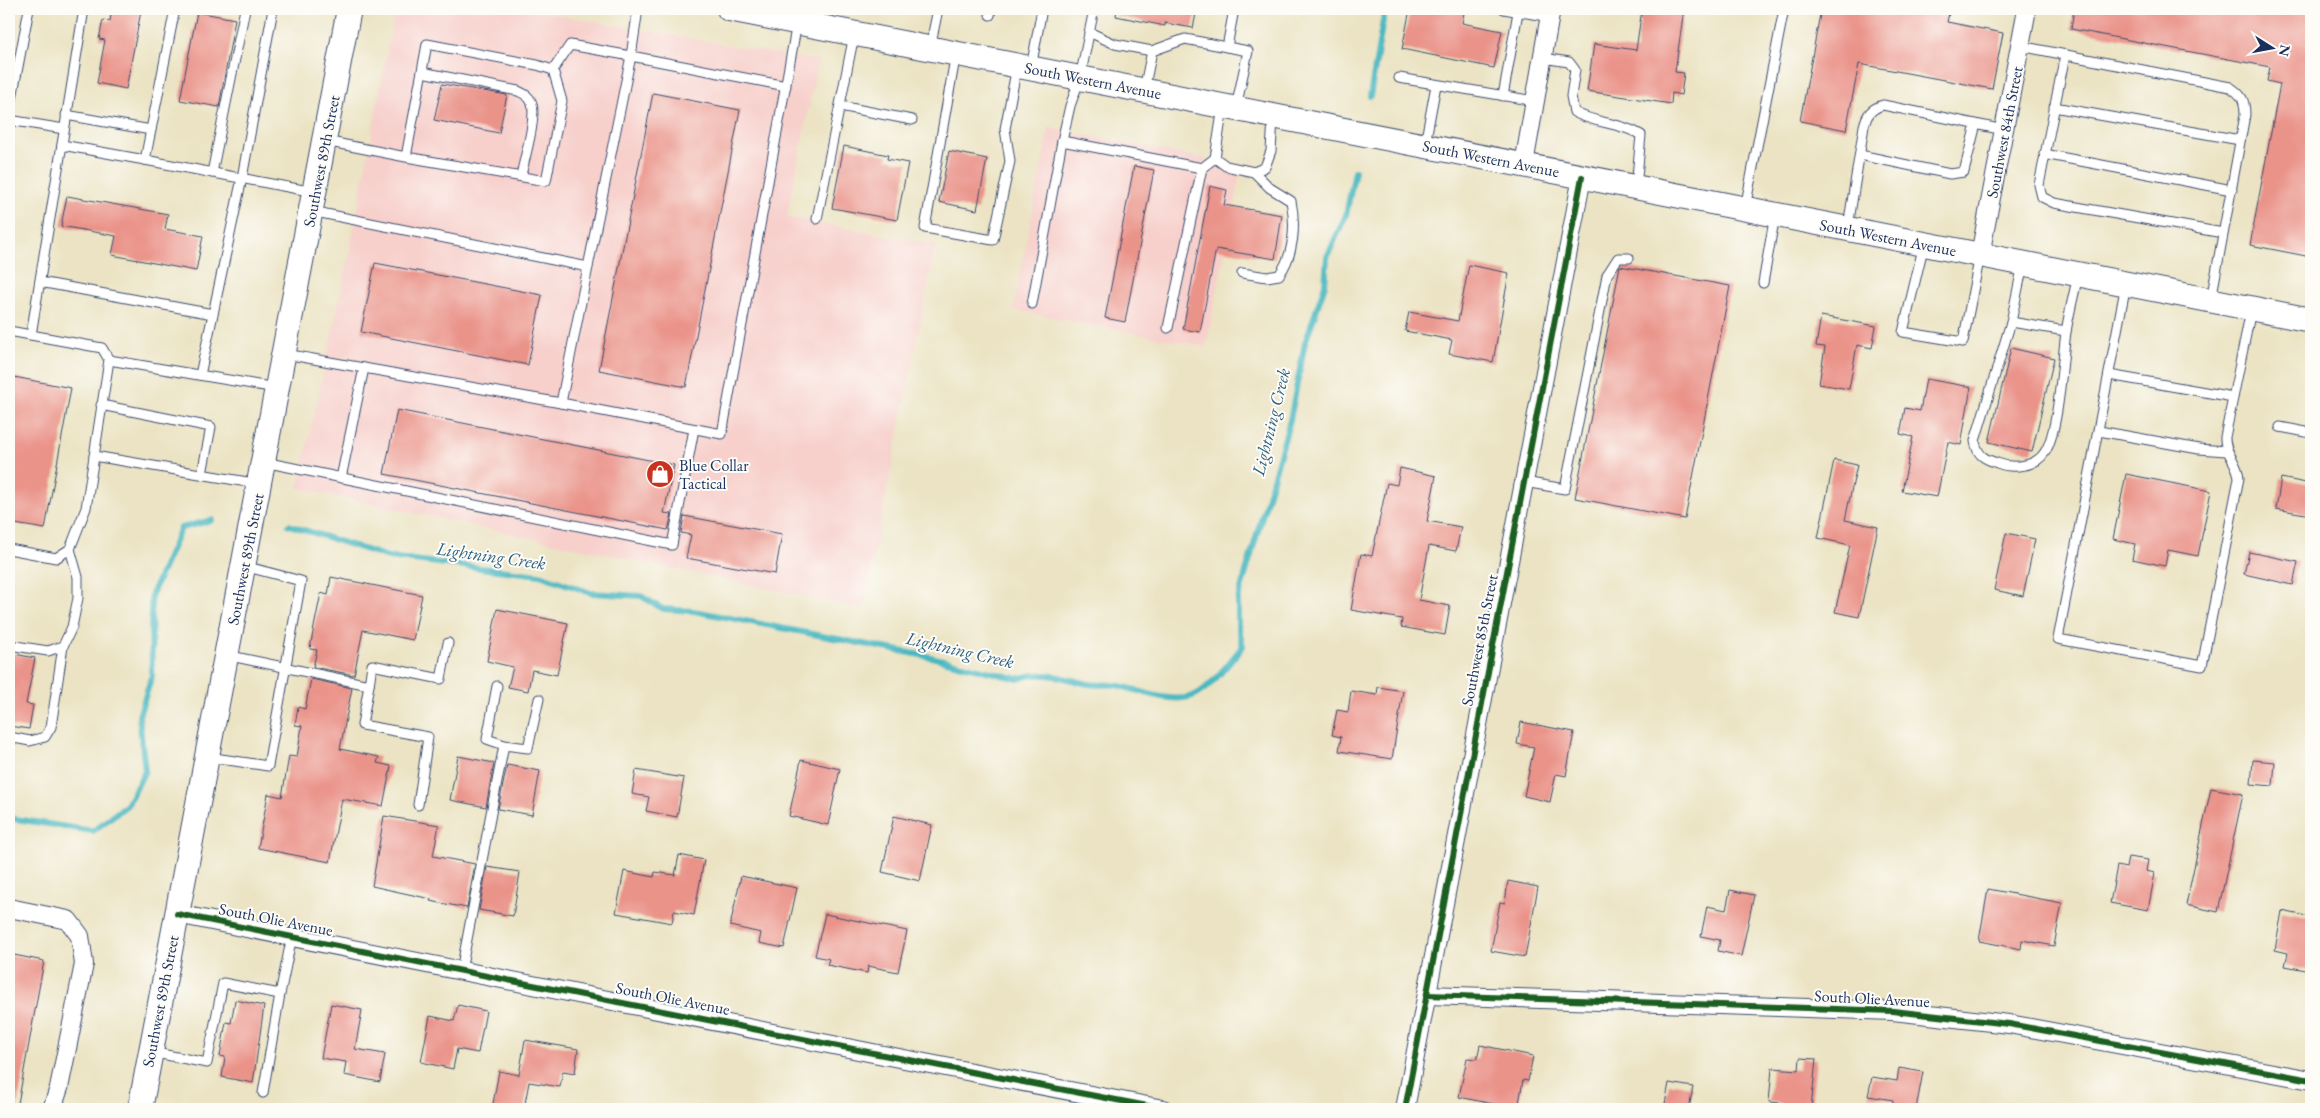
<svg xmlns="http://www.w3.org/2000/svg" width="2320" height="1118" viewBox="0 0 2320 1118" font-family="'EB Garamond',serif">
	<rect width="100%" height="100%" fill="#fdfcf7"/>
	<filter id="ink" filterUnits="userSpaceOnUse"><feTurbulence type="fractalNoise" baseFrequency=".02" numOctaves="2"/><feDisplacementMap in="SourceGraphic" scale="10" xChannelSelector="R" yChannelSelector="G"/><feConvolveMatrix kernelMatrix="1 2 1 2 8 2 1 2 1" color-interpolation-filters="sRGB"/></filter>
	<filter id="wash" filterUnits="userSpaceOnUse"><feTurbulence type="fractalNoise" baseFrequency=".0096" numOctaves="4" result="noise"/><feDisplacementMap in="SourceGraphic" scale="20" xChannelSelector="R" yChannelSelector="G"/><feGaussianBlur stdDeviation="1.12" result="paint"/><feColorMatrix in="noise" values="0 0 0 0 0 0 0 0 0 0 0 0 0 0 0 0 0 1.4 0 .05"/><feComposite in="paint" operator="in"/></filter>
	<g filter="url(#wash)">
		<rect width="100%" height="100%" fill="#ebe3c3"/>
		<g fill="#f7d0cc">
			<polygon points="395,9 525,9 818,61 787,217 936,245 863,609 298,488 348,260"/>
			<polygon points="1049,128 1242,166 1206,347 1013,310"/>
		</g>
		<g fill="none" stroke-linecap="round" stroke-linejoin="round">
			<g stroke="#4ab8c1" stroke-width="6">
				<polyline points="1370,96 1385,9"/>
				<path d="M 289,525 L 388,557 L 540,575 L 591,593 L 641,596 L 663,609 L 694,611 L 931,657 L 1018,679 C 1042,669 1065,679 1089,684 C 1099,686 1110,683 1120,686 C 1143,691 1172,705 1195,695 C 1211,688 1231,660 1243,646 L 1238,625 L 1238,600 L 1290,420 L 1305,343 L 1325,285 L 1327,257 L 1346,215 L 1355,171"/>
				<polyline points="9,818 93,831 127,805 145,771 139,716 152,676 151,596 181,528 212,520"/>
			</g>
		</g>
		<g id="blocks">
			<g fill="#ea9389">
				<polygon points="112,9 141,11 126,89 97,83 105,40 99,39 103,20 110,21"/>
				<polygon points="1117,9 1197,9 1193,28 1165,23 1165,26 1116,16"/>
				<polygon points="1410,9 1441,9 1464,13 1462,23 1502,31 1494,68 1402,49"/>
				<polygon points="1642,9 1684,9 1675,72 1684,73 1681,95 1672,93 1671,104 1587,91 1594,44 1636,50"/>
				<polygon points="1821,9 1950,9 1947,22 2003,33 1992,89 1859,64 1846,130 1800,121"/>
				<polygon points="2074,9 2299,9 2311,11 2311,257 2250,245 2280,84 2267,81 2270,67 2071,29"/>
				<polygon points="197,12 235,19 219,107 180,100"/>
				<polygon points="442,84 507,95 499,133 434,120"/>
				<polygon points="653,93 740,110 686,387 599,370"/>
				<polygon points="844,146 888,155 887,159 908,163 897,220 832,208"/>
				<polygon points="949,151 987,159 977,210 939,202"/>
				<polygon points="1134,166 1154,170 1125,322 1105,318"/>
				<polygon points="1210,186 1227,190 1224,205 1282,215 1275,259 1216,249 1200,332 1183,329"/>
				<polygon points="67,196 168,214 165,229 203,236 196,271 112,255 116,236 61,226"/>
				<polygon points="375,263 542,295 528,365 361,332"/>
				<polygon points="1469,265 1509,273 1493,362 1449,354 1452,340 1405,331 1409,312 1458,321"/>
				<polygon points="1620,266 1730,286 1685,519 1575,498"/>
				<polygon points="1821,316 1876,326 1872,348 1857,345 1849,389 1819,384 1825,347 1816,346"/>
				<polygon points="2011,348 2054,358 2032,452 1989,442"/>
				<polygon points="9,376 71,388 45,529 9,523"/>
				<polygon points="1926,379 1971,387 1961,445 1948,442 1937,497 1902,491 1913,437 1900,434 1905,408 1920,411"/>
				<polygon points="397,410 674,465 664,513 672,514 668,530 384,474"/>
				<polygon points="1834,460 1857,465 1845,520 1878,527 1859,617 1835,612 1850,545 1818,538"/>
				<polygon points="1400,468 1436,476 1427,521 1461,527 1456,551 1429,546 1419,600 1450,606 1445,635 1401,627 1402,619 1351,610 1361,554 1372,556 1387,483 1397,485"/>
				<polygon points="2126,474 2211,491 2198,556 2168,550 2165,566 2132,559 2135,544 2113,539"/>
				<polygon points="2281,478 2311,484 2311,515 2276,509"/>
				<polygon points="684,516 782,534 775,574 686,558 691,535 681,533"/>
				<polygon points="2006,533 2035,539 2023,596 1994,590"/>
				<polygon points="2249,552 2298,562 2293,585 2244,574"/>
				<polygon points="331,577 422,595 413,640 363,630 354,675 313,667 317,650 310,649 313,632 321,593 328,595"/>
				<polygon points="497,609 568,623 557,675 532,670 528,691 508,687 513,667 487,661"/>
				<polygon points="9,653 35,658 26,704 33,705 29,729 9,726"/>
				<polygon points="311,679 352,688 340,749 379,757 377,763 391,766 383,806 342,799 330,862 258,848 268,794 282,797 289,756 297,757 302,726 295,725 298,707 305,709"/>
				<polygon points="1378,687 1403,691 1392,759 1339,751 1341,737 1332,735 1337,710 1348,712 1351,691 1377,695"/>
				<polygon points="1521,722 1574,732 1566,776 1556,774 1550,802 1524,796 1534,747 1517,744"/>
				<polygon points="458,756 494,763 486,807 450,800"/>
				<polygon points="801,760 840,769 828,825 789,816"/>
				<polygon points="2253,760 2275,762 2273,786 2251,784"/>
				<polygon points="507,765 540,771 532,815 498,809"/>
				<polygon points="636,770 684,778 677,817 646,811 649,797 632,794"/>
				<polygon points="2211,788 2243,794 2218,912 2186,905"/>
				<polygon points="384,816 439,825 433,856 475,864 467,908 430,901 431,899 372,886"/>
				<polygon points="894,816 932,825 920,881 882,872"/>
				<polygon points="679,855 704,860 694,915 674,911 672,923 616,913 624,871 654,877 655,872 675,875"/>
				<polygon points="2128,857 2148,860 2146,871 2155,873 2148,910 2110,903 2117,866 2126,868"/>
				<polygon points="487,867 520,872 513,916 479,910"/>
				<polygon points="741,876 797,888 784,948 759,943 761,933 730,926"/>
				<polygon points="1508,881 1538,887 1525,957 1491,951 1500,902 1505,903"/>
				<polygon points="1988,889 2062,903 2054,946 2022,940 2021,949 1979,941"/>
				<polygon points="1730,890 1754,895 1741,956 1718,951 1720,940 1701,936 1707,906 1726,910"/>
				<polygon points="2282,911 2311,917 2311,971 2285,966 2288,953 2275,950"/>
				<polygon points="825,914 907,931 898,972 868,966 867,973 827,965 829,959 815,956"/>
				<polygon points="9,954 44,961 17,1109 9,1108"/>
				<polygon points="235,1000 264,1006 253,1083 222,1077 225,1057 220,1056 226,1022 231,1023"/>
				<polygon points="331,1004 362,1010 355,1049 385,1054 380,1082 344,1075 346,1062 321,1058"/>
				<polygon points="458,1005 486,1011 478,1053 457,1049 453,1069 421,1062 430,1016 454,1021"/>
				<polygon points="525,1040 578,1049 575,1073 563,1071 560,1087 529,1082 524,1109 492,1109 499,1071 519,1075"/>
				<polygon points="1480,1045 1533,1056 1528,1081 1523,1080 1518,1109 1459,1097 1467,1058 1477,1059"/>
				<polygon points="1800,1058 1816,1059 1811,1109 1780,1109 1781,1103 1769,1102 1772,1068 1799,1070"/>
				<polygon points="1899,1068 1923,1072 1916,1109 1892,1109 1893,1100 1868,1096 1872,1077 1897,1081"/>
				<polygon points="1669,1083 1693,1087 1689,1109 1664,1109"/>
			</g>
		</g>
	</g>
	<g filter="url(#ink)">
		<use href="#blocks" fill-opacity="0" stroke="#3a4a6d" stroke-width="1"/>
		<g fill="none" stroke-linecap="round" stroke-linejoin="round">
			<g stroke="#3a4a6d" stroke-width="11">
				<g id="service">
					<polyline points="175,9 145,160 314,192"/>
					<polyline points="1504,9 1550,17"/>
					<polyline points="990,15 991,9"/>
					<polyline points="814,25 817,9"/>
					<polyline points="1089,32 1115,44 1152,51 1185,39 1248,51 1236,108"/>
					<path d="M 2020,46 L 2230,87 C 2242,95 2245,100 2245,115 L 2211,300"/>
					<polyline points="1227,47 1234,9"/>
					<polyline points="930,48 938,9"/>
					<polyline points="956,53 925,228 993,240 1010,161 1005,129 1017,66"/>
					<polyline points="2065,55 2039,185 2042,197 2054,203 2223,233"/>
					<path d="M 1543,58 L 1569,62 L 1575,70 L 1571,96 L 1574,112 C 1595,124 1620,122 1641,135 L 1636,187"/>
					<polyline points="1031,68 1042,9"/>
					<polyline points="553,70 570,45 631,56 638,9"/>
					<path d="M 422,72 L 518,91 C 524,94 528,95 531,101 C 538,116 524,159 521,176"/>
					<polyline points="1399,78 1535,101"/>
					<polyline points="1144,90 1152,51"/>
					<polyline points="1503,96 1518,12"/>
					<polyline points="840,106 912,120"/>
					<polyline points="2054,107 2240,140"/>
					<polyline points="9,114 29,9"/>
					<polyline points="66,115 151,130"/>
					<polyline points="9,120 64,129"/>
					<polyline points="325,141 406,157 427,44 537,65 553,70 562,101 546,181 406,157"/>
					<polyline points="1062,141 1202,168"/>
					<polyline points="1425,144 1436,85"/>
					<polyline points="62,145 145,160"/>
					<polyline points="2044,154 2232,190"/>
					<polyline points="1860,155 1950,174 1964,172 1976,124"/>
					<polyline points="1215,158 1226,166 1254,172 1265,167 1271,151 1273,118"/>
					<polyline points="212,173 245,9"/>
					<polyline points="1745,208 1784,9"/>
					<polyline points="817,219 854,35"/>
					<path d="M 1848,227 L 1864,126 C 1867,114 1871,109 1883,105 L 2004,130"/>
					<polyline points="1924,244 1903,332 1963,342 1980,255"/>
					<path d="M 2023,264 L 2011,322 L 1975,441 C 1977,455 1984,459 1997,463 C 2012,469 2036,467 2045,452 C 2059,430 2062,361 2066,332 C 2069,313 2074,294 2078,275"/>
					<polyline points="588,267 631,56 786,86"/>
					<path d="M 1242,273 L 1267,277 L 1279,275 C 1294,255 1296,225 1291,201 L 1270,188 L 1254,172"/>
					<polyline points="40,282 213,314 200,375"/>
					<polyline points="1763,283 1775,215"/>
					<path d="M 2126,284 L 2058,639 L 2202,666 L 2239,478 C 2238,462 2224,453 2225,437 L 2251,310"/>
					<polyline points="1032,304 1062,141 1070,106 1080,78 1094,9"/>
					<polyline points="213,314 242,178 273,9"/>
					<polyline points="2011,322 2066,331"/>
					<polyline points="1168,328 1202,168 1215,158 1223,107"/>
					<polyline points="9,331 102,348 109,360 86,508 70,549 56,558 9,549"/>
					<polyline points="31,335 84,9"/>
					<polyline points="285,354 561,403 588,267 311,211"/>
					<polyline points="109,360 276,388"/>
					<polyline points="2109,375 2233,397"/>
					<polyline points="561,403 722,434 797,23"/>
					<polyline points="101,405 211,427 202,474"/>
					<polyline points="2280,427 2311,433"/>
					<polyline points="2099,431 2199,449 2226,451"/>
					<polyline points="94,456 259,484"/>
					<polyline points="264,462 672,545 694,429"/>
					<polyline points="341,478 364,368"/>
					<polyline points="1524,482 1565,489 1607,275 1618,258 1629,258"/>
					<polyline points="9,645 48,651 63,646"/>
					<polyline points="226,655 369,685 372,665 441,679 448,643"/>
					<polyline points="369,685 362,725 428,737 418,805"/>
					<polyline points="497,686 487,739 504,745"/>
					<polyline points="9,737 30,741 45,737 51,727 63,646 72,627 78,598 78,577 70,549"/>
					<polyline points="208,757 268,766 301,581 244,566"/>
					<polyline points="461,971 504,745 528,748 539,699"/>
					<polyline points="151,1052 207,1063 223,983 280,994 292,936"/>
					<polyline points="263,1093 280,994"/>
				</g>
			</g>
			<g stroke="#3a4a6d" stroke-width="20">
				<g id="minor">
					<polyline points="1524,164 1551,9"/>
					<polyline points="1980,255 2027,9"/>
					<polyline points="9,908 68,920 80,936 84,964 59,1088 52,1109"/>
					<polyline points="177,914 873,1053 1163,1109"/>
					<polyline points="1427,995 1893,1011 2009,1024 2311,1080"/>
					<polyline points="1405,1109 1582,177"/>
				</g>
			</g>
			<g stroke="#3a4a6d" stroke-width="26">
				<g id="secondary">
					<polyline points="729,9 2311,320"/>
					<polyline points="140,1109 349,9"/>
				</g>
			</g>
			<use href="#service" stroke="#fff" stroke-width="9"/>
			<use href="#minor" stroke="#fff" stroke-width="18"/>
			<use href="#secondary" stroke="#fff" stroke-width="24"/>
			<g stroke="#fdfcf7" stroke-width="9">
				<g id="cycleway">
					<polyline points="177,914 873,1053 1163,1109"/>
					<polyline points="1427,995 1893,1011 2009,1024 2311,1080"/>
					<polyline points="1405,1109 1582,177"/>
				</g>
			</g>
			<use href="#cycleway" stroke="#1b5e20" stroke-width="6"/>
		</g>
	</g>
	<defs>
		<g id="shop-disc" transform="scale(1.4375)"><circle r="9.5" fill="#c8321e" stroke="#fdfcf7"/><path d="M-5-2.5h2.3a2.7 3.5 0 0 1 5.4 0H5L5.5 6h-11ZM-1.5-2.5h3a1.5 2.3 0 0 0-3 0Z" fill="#fff"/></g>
	</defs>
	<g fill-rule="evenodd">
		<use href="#shop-disc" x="660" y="474"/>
	</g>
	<g text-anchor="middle" stroke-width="4" stroke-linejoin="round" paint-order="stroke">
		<g font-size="16" fill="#1b2f5e" stroke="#fdfcf7">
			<text transform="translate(1093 80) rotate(11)" y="6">South Western Avenue</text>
			<text transform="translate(2004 132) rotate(-79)" y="6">Southwest 84th Street</text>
			<text transform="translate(1491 158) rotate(11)" y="6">South Western Avenue</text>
			<text transform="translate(321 161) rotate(-79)" y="6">Southwest 89th Street</text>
			<text transform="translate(1888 237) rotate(11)" y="6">South Western Avenue</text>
			<text transform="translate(245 559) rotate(-79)" y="6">Southwest 89th Street</text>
			<text transform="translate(1479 640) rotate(-79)" y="6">Southwest 85th Street</text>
			<text transform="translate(276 919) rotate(11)" y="6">South Olie Avenue</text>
			<text transform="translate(673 998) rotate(11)" y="6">South Olie Avenue</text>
			<text transform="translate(1872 998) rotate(3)" y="6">South Olie Avenue</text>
			<text transform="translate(160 1001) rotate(-79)" y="6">Southwest 89th Street</text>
		</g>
		<g font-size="16" fill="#1b2f5e" stroke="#fdfcf7" text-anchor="start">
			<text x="679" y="471">Blue Collar<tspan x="679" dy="18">Tactical</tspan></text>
		</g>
		<g font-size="18" font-style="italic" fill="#2b5f81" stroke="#fdfcf7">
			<text transform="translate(1271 422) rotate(-76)" y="6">Lightning Creek</text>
			<text transform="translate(491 556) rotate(8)" y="6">Lightning Creek</text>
			<text transform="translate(960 650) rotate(13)" y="6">Lightning Creek</text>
		</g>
	</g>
	<rect width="2320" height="1118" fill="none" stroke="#fdfcf7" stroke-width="30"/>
	<g transform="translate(2272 48) rotate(101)" stroke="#fdfcf7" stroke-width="4" paint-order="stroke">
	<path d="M0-4L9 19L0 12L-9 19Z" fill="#1b2f5e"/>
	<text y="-8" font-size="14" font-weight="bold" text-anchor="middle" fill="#1b2f5e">N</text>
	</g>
</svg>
